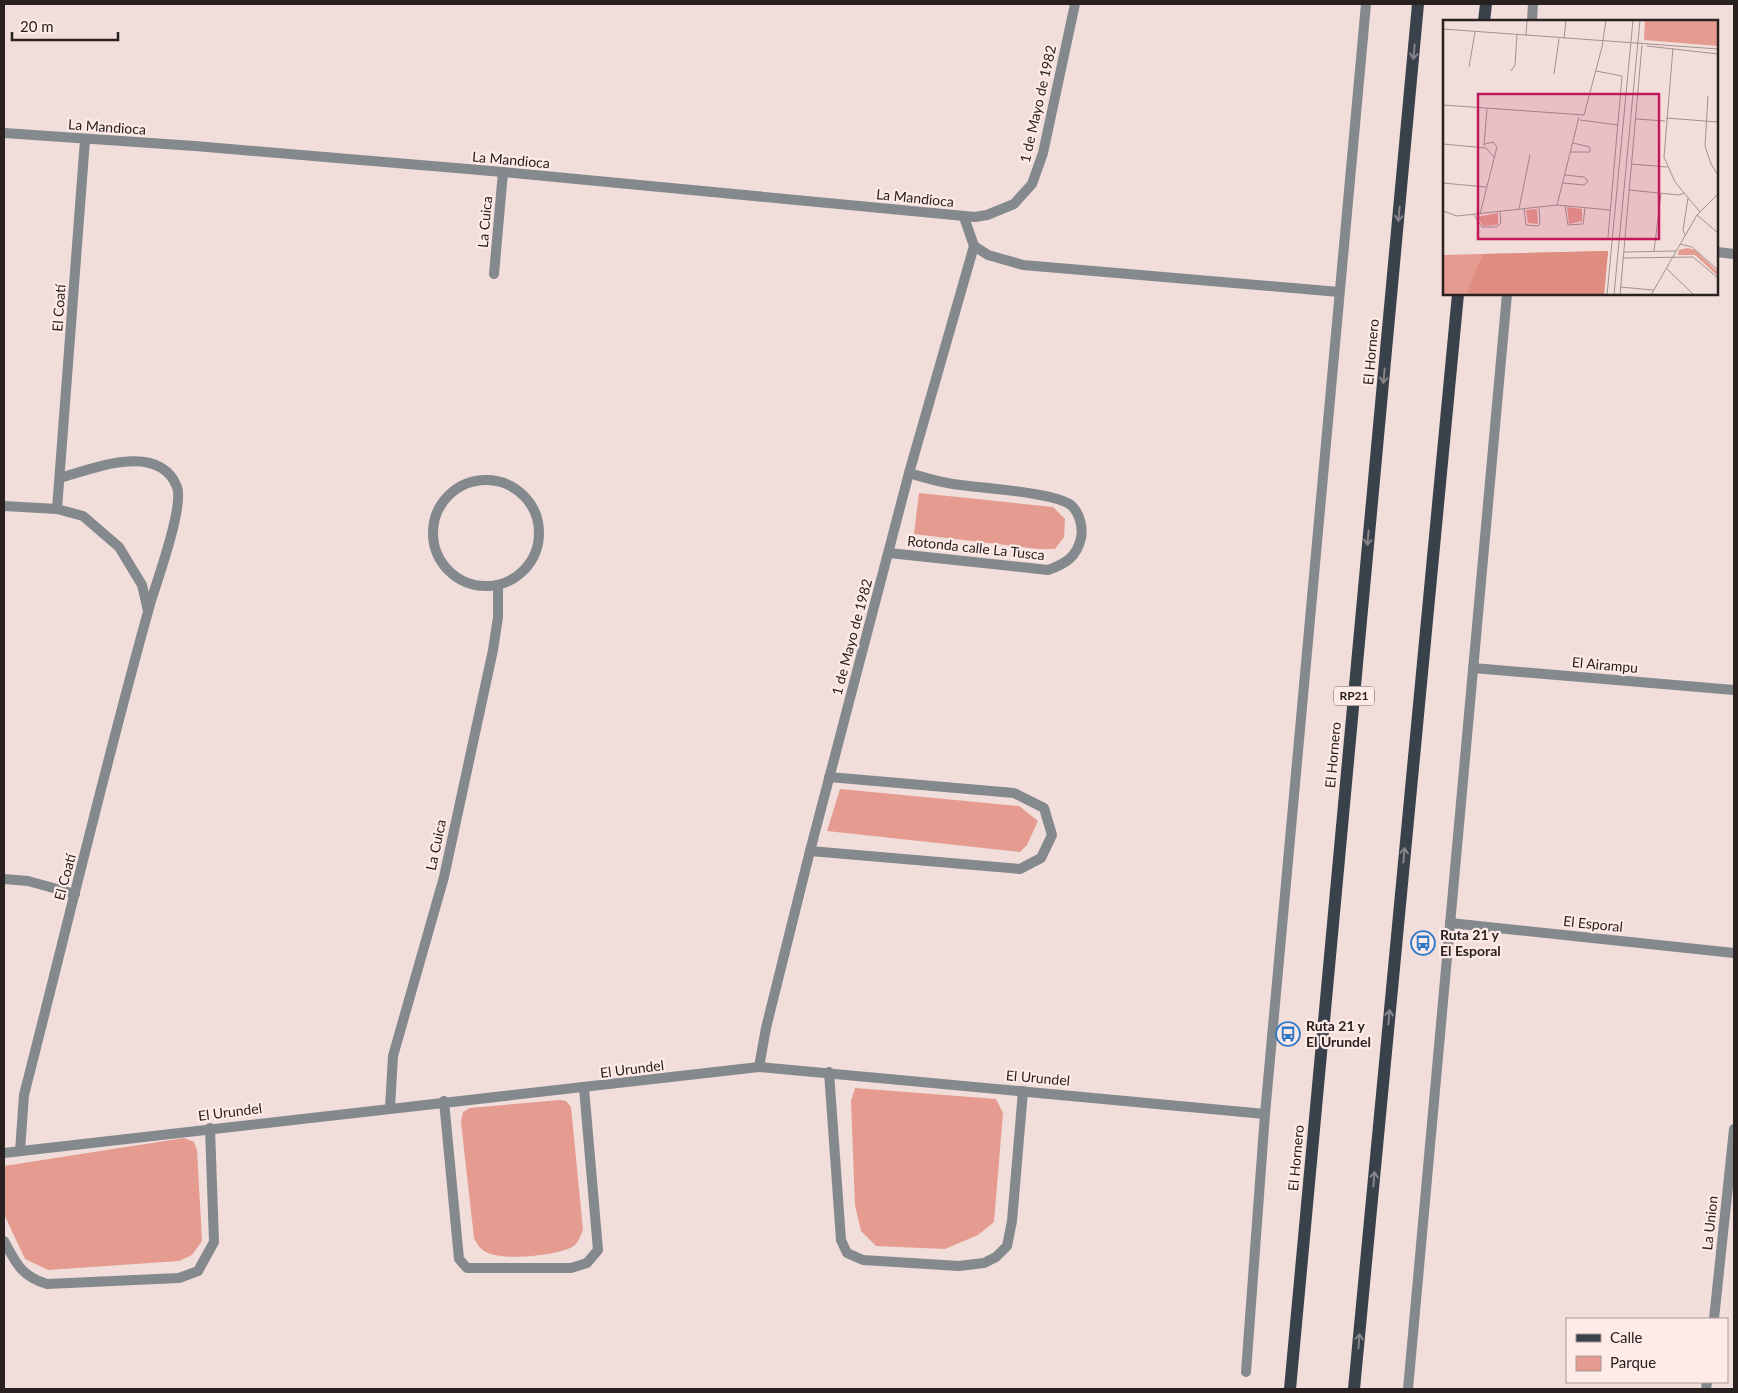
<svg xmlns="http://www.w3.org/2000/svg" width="1738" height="1393" viewBox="0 0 1738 1393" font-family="Lato,sans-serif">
	<rect width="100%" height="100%" fill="#f1ddd9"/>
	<g fill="#e59b8f">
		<polygon points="919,493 1053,507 1065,519 1064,537 1055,549 1038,549 914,534"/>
		<polygon points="840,789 1019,806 1038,821 1027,845 1020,852 827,831"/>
		<polygon points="855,1088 996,1099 1003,1113 994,1222 978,1235 945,1249 876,1246 861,1231 855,1205 851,1101"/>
		<path d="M 560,1100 L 566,1101 L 571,1107 L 583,1230 C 580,1237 578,1245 570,1248 C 552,1256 503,1261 486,1252 C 480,1249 477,1244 474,1238 L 461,1122 L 463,1112 L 470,1108 Z"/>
		<polygon points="184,1138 194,1142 197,1150 202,1241 192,1255 179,1261 48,1270 25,1259 4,1214 4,1166"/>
	</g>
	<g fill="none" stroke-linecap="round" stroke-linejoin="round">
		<g stroke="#84898e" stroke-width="10">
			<polyline points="1532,21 1533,4"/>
			<polyline points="4,133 195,146 503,172 975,217 987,215 1014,204 1032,184 1043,153 1075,4"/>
			<polyline points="974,246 988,255 1023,265 1339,292"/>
			<polyline points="1717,252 1734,254"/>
			<polyline points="494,274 503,172"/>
			<circle cx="486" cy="533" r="53"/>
			<polyline points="4,506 57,509 83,516 119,547 142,585 148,611"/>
			<polyline points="57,509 85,140"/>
			<path d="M 889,553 L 1048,570 C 1065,564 1077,557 1081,538 C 1083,528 1080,514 1072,506 C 1057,492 977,488 953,484 C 938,482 923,477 909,473"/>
			<polyline points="1473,668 1734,690"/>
			<polyline points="810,851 1020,869 1041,858 1052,835 1044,808 1014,793 829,777"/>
			<polyline points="4,879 28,881 75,894"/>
			<polyline points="1450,923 1734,953"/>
			<polyline points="759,1067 766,1028 810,851 909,473 974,246 964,217"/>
			<polyline points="829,1072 841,1240 847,1253 863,1260 959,1266 984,1263 996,1257 1007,1246 1012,1221 1023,1091"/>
			<polyline points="444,1101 459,1259 467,1268 571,1268 587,1263 598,1250 584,1088"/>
			<polyline points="390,1108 393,1056 444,877 493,650 498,617 498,585"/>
			<path d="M 20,1151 L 24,1095 C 66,931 105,765 151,601 C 158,578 184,506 177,487 C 159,441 92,469 60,478"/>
			<polyline points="4,1153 759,1067 1265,1114"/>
			<path d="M 4,1241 C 16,1263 21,1276 47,1284 L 179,1278 L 198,1271 L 214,1242 L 210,1128"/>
			<polyline points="1714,1319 1734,1129"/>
			<polyline points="1246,1372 1265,1114 1366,4"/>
			<polyline points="1408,1389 1507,294"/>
			<polyline points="1706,1389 1707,1382"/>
		</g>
		<g stroke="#39414b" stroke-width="12">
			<polyline points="1484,21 1486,4"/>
			<polyline points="1290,1389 1418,4"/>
			<polyline points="1354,1389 1458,294"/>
		</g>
	</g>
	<defs><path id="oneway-shaft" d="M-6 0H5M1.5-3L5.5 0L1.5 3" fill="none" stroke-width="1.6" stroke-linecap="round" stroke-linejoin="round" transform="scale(1.25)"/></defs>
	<g stroke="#888589">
		<use href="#oneway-shaft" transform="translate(1414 52) rotate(95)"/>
		<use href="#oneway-shaft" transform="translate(1399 214) rotate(95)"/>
		<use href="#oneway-shaft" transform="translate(1384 376) rotate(95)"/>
		<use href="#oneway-shaft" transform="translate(1368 538) rotate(95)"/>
		<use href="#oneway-shaft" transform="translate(1404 855) rotate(-85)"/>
		<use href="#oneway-shaft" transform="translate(1389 1017) rotate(-85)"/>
		<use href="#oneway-shaft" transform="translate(1374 1179) rotate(-85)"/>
		<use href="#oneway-shaft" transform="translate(1359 1341) rotate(-85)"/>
	</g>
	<defs>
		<g id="bus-ring" transform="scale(1.25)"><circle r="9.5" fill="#feeae7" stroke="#2c77c7" stroke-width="1.5"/><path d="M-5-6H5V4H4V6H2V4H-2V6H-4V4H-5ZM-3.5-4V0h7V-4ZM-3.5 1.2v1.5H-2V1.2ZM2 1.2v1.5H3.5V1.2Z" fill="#2c77c7"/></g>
	</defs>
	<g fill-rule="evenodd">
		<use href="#bus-ring" x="1423" y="943"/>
		<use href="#bus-ring" x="1288" y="1034"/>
	</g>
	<g text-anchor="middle" stroke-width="4.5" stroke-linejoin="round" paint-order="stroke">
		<rect fill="#feeae7" stroke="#685d5c" stroke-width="1" x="1334" y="686.5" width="40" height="19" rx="4"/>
		<g font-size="12" font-weight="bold" fill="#282120">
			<text x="1354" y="700">RP21</text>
		</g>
		<g font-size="14" fill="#282120" stroke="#feeae7">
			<text transform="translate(1038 104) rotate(-77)" y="5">1 de Mayo de 1982</text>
			<text transform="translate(107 127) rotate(4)" y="5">La Mandioca</text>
			<text transform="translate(511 160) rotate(5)" y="5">La Mandioca</text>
			<text transform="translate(915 198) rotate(6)" y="5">La Mandioca</text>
			<text transform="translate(485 222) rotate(-85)" y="5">La Cuica</text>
			<text transform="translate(59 308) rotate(-86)" y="5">El Coatí</text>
			<text transform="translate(1371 352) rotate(-85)" y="5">El Hornero</text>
			<text transform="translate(976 548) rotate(6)" y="5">Rotonda calle La Tusca</text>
			<text transform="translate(852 637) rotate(-75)" y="5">1 de Mayo de 1982</text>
			<text transform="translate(1605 665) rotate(5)" y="5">El Airampu</text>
			<text transform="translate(1333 755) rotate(-85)" y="5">El Hornero</text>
			<text transform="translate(436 845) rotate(-78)" y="5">La Cuica</text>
			<text transform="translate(65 877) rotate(-75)" y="5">El Coatí</text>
			<text transform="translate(1593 924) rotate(6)" y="5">El Esporal</text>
			<text transform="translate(632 1069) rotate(-7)" y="5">El Urundel</text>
			<text transform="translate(1038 1078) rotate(5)" y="5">El Urundel</text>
			<text transform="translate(230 1112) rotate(-7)" y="5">El Urundel</text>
			<text transform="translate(1296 1158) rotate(-85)" y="5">El Hornero</text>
			<text transform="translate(1710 1223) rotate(-84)" y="5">La Union</text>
		</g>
		<g font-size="14" font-weight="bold" fill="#282120" stroke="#feeae7" text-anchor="start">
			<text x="1440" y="940">Ruta 21 y<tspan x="1440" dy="16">El Esporal</tspan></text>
			<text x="1306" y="1031">Ruta 21 y<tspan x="1306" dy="16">El Urundel</tspan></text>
		</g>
	</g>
	<g transform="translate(1443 20)">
		<rect width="275" height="275" fill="#f1ddd9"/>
		<path d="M 202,0 L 275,0 L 275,26 L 201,20 ZM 124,187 L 139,189 L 139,201 L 126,204 ZM 94,189 L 95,204 L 85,203 L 83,190 ZM 55,193 L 55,205 L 40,206 L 34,197 ZM 245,228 L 252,230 L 275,252 L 275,256 L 252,235 L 235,235 L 236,230 ZM 165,231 L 161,275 L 0,275 L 0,235 Z" fill="#e59b8f"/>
		<path d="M 165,231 L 161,275 L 23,275 L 40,234 Z" fill="#de8d80"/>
		<path fill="none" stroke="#a1928f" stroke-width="1" d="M 0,9 L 275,29M 83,16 L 84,0M 121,19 L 123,0M 204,26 L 275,34M 230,28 L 221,137 L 232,162 L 257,192M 26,47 L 32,12M 68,51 L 72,45 L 74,15M 153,51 L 179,56 L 165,217M 111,54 L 116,19M 265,76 L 262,126 L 268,144 L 275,155M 0,85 L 141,95 L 159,27 L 163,0M 223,98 L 275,102M 193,99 L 222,101M 137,100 L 175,105M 0,124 L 43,128 L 51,137M 41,126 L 44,89M 128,132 L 147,132 L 147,127 L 130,123M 188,144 L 224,147M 0,163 L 43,167M 120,163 L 141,165 L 145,161 L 141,157 L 122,155M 186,170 L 236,175 L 241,173M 114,185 L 136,97M 122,186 L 125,205 L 140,204 L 142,188M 76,189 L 87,135M 81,189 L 83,205 L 95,206 L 97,204 L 96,187M 0,191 L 14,196 L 114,185 L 167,190M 37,194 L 54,127 L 50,122 L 42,124M 31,195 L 39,207 L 54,207 L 58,203 L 57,192M 254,195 L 275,213M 242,215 L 240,210 L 245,178M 237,224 L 249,227 L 275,250M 211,231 L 218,174M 181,232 L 233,231M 180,238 L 250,237 L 275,258M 223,248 L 251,275M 177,267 L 210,270M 164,275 L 190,0M 171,275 L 197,0M 177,275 L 199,25M 208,275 L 254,195 L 275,174"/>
		<path fill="#c2185b" fill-opacity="0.15" stroke="#c2185b" stroke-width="2.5" d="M 35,74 L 216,74 L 216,219 L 35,219 Z"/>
		<rect width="275" height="275" fill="none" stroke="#282120" stroke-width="2.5"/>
	</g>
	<rect width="1738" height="1393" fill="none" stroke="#282120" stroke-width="10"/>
	<rect x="1566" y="1318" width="162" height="65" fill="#feeae7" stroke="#a89a97"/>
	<rect x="1576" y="1334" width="25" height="8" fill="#39414b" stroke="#a89a97"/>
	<text x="1610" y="1343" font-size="15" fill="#282120">Calle</text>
	<rect x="1576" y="1356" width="25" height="15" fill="#e59b8f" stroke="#a89a97"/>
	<text x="1610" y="1368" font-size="15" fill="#282120">Parque</text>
	<path d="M12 32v8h106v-8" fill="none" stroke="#282120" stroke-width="2.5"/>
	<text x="20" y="32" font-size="15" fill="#282120" stroke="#feeae7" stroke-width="4" paint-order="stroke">20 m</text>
</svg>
